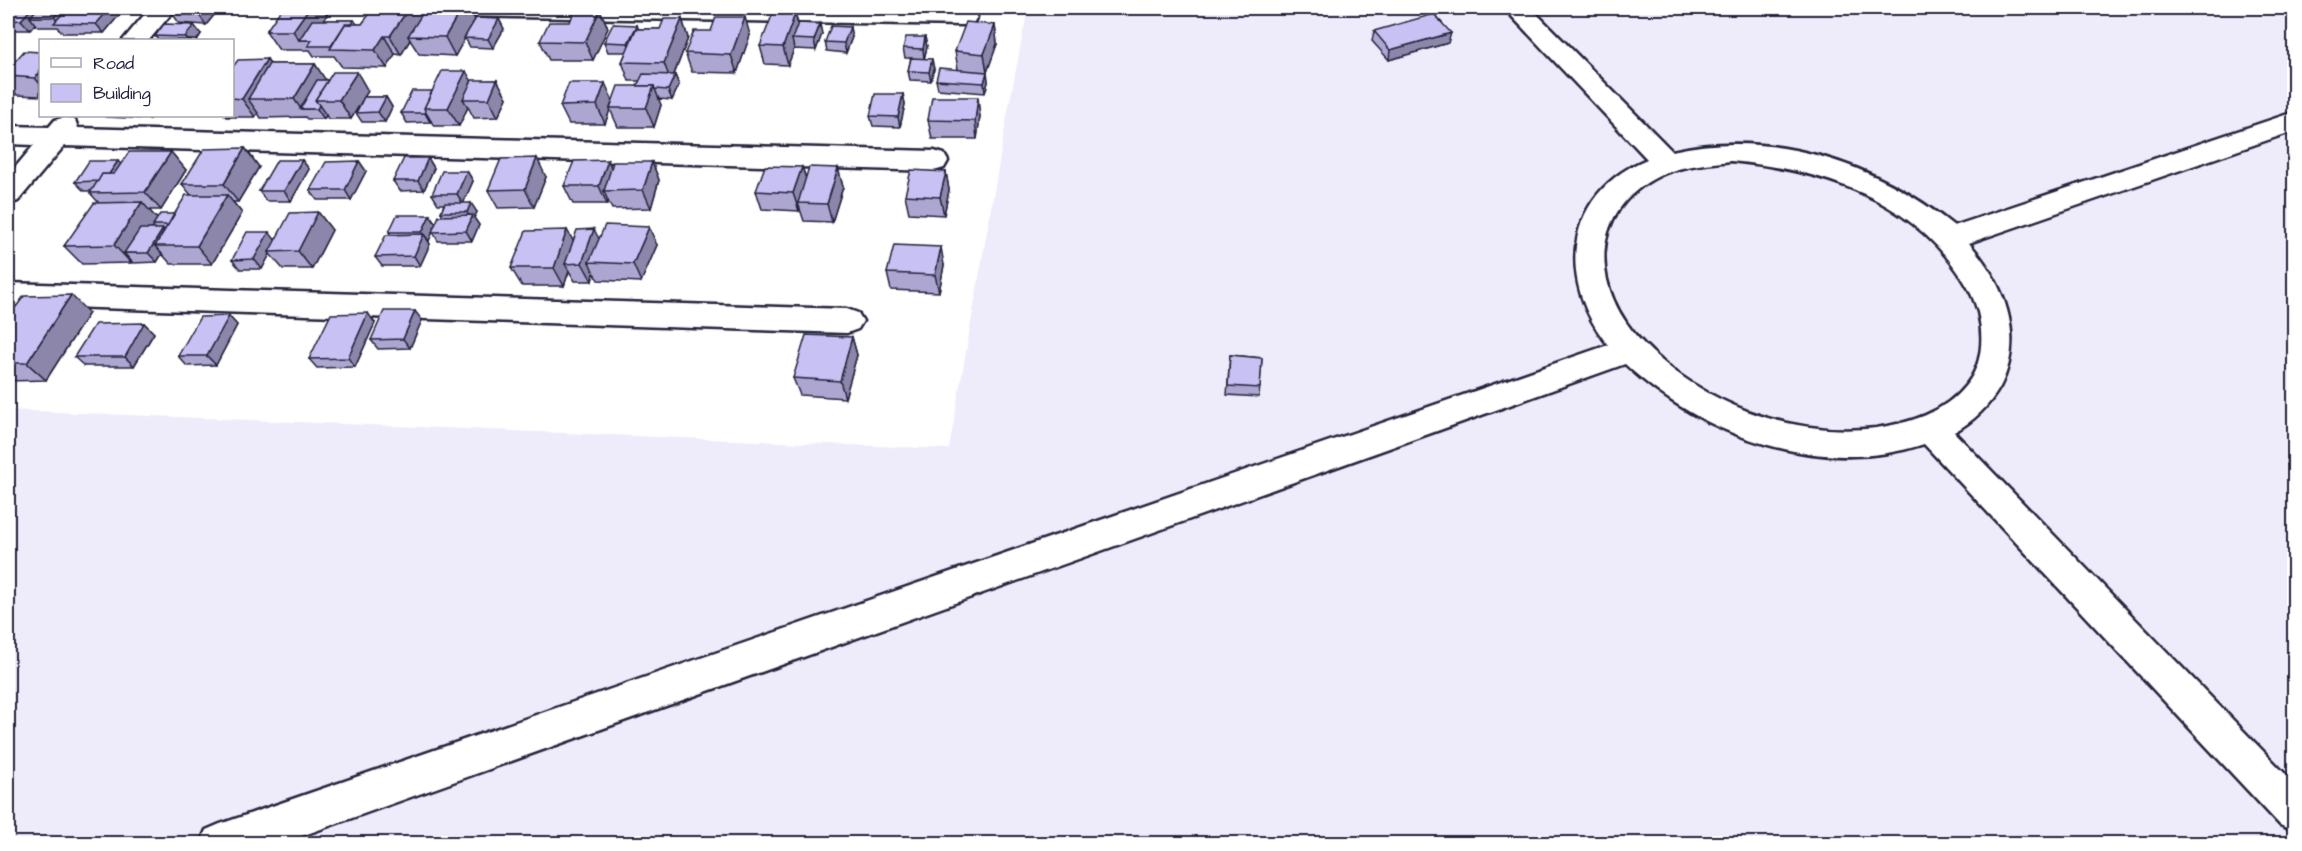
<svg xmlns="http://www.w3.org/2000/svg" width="2302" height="851" viewBox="0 0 2302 851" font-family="'Architects Daughter',sans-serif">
	<rect width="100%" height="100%" fill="#fff"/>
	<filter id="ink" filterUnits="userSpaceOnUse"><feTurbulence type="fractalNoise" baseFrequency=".0167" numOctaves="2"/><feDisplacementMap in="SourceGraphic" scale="12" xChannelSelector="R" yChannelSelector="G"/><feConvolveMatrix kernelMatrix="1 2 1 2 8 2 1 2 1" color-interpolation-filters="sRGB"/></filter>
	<g filter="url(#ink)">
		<polygon fill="#eeecfb" points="1028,8 2294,8 2294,843 8,844 8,410 949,449 1009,105"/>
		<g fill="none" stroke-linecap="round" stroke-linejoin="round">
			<g stroke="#22223b" stroke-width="5">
				<g id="minor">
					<polygon points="150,8 176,8 149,40 123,40"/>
					<polygon points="447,8 964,9 973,11 977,17 973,23 964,25 460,16 451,13"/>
					<path d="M 1504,8 L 1531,8 L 1672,151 C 1770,128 1877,163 1954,226 L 2294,112 L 2294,131 L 1969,243 C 2004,283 2026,336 2000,387 C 1989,406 1974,421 1954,432 L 2294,783 L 2294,831 L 2280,825 L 1924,444 C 1820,478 1703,437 1625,364 L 279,844 L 200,844 L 206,830 L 220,824 L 1608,345 C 1556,280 1564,193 1647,159 ZM 1731,161 C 1811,169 1891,191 1945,255 C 1959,272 1972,290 1978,312 C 1984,336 1983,365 1966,385 C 1944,413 1910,423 1876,428 C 1793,438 1702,404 1644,344 C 1591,290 1586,211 1661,175 C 1683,165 1708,164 1731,161 Z"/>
					<polygon points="65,117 75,120 78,128 934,151 944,154 948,161 944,168 934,171 64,146 18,201 8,204 8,176 34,145 8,144 8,126 49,127 55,120"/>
					<polygon points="8,283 847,309 858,313 863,321 858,329 847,333 8,305"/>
				</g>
			</g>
			<use href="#minor" fill="#fff" fill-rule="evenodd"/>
		</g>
		<g fill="#aca6d1" stroke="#22223b" stroke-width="1.5">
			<polygon points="62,8 65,11 120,14 104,33 63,33 57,27 38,27 35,24 30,30 16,30 13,28 8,34 8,9 15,11 35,11"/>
			<polygon points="374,8 417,8 421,15 426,8 469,8 475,20 499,19 504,29 493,48 470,47 465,38 455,56 419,54 410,40 401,55 395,54 387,68 342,67 334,56 314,56 310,50 279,50 266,31 327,15 324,20 354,20 357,24 362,24"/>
			<polygon points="863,8 879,8 879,9 864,9"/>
			<polygon points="600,10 608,28 593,60 549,60 540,41 570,22"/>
			<polygon points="172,13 215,14 206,25 179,23"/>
			<polygon points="795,14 798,23 822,34 816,50 794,49 788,65 765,64 760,46"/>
			<polygon points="682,19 688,38 674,75 675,75 679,85 672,100 658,99 661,105 654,127 618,127 610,109 605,124 569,124 560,106 613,101 637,86 640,81 629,81 622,62 626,52 608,52 604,42 637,25 638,29 660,29"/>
			<polygon points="995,25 997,44 987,72 988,82 985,93 938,89 936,80 958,69 955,51"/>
			<polygon points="1374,31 1448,43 1389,60 1372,41"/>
			<polygon points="201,34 197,40 158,40 155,36"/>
			<polygon points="750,35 737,73 692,72 685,53"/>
			<polygon points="852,37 846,53 827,51 825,42"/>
			<polygon points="925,37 927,47 924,59 934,69 931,81 910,80 908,71 911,58 905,58 903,48"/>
			<polygon points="40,52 40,96 17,95 8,84 8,69"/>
			<polygon points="267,59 270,64 315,64 325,80 368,91 364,97 386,97 392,107 385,122 362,122 356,113 362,100 351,119 328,119 326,115 324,119 307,119 305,117 261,118 258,113 255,117 226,117 225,116 232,116 232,68"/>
			<polygon points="497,80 507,98 498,117 474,118 468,107 459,126 434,126 431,121 430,122 407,123 401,113 432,91 471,81"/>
			<polygon points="903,94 905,104 900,127 873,126 870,116"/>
			<polygon points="104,116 153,116 150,119 106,117"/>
			<polygon points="980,116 977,139 932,139 928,120"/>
			<polygon points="245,148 259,167 238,202 233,202 242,213 212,264 171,264 162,254 157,262 133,263 132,262 131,263 82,264 64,246 99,203 90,193 91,191 84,191 75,182 121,164 171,152 186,170 161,210 149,210 157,219 175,214 191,195 182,184"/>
			<polygon points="428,158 434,168 424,190 400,191 393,181"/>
			<polygon points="302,160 309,169 291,201 266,201 259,191"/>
			<polygon points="608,160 611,168 652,162 659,180 651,208 612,209 608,201 607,204 573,204 564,186"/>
			<polygon points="359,161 366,171 351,200 317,200 310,190"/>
			<polygon points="802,167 806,178 838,168 843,187 832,222 804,221 800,209 799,211 762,209 756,191"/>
			<polygon points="467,171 473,181 463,203 477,212 474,218 479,225 472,241 438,241 433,232 428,241 430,244 420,266 382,266 375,257 391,235 389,232 430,215 436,224 443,216 441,212 444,204 438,204 432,194"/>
			<polygon points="946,172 949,190 944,215 909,213 905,195"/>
			<polygon points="546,177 534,207 498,208 488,190"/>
			<polygon points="318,212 332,230 312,269 283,269 270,254 262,269 240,269 232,260 275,240"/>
			<polygon points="567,230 573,241 599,239 657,245 641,282 598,280 594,273 592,281 575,281 569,271 564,286 522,286 511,268"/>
			<polygon points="944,265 939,292 891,290 887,273"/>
			<polygon points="8,307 89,313 46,380 8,381"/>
			<polygon points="229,316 237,325 216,365 187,366 178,356"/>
			<polygon points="422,320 410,348 378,349 371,340"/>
			<polygon points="144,323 154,333 134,366 84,366 74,357"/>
			<polygon points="375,323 355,367 317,368 309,359"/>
			<polygon points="852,337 857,355 845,398 800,395 793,378"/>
			<polygon points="1230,355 1262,358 1259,397 1227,395"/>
		</g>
		<g fill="#8c87aa" stroke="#22223b" stroke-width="1.5">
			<polygon points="32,8 40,17 30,17 35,24 30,30 21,20"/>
			<polygon points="62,8 69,17 59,23 54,17"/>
			<polygon points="110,8 115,8 120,14 104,33 96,24"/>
			<polygon points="206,8 211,8 215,14 206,25 199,15"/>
			<polygon points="309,8 322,8 327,15 311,40 299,40 293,31"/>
			<polygon points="409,8 417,8 424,19 408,36 410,40 401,55 390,36"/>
			<polygon points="462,8 469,8 475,20 455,56 445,37"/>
			<polygon points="13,9 21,18 8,21 8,15"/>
			<polygon points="600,10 608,28 593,60 585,42"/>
			<polygon points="795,14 800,33 792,39 794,49 788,65 783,47"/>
			<polygon points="745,17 750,35 737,73 731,55"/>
			<polygon points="499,19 504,29 493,48 488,39"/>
			<polygon points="682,19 688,38 671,82 664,63"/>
			<polygon points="8,21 13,28 8,34"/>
			<polygon points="820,24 822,34 816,50 814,40"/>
			<polygon points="194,25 201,34 197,40 188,40 185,37"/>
			<polygon points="637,25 641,35 632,53 628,43"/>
			<polygon points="995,25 997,44 987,72 984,54"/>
			<polygon points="850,27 852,37 846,53 844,43"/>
			<polygon points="1451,33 1448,43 1389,60 1390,50"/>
			<polygon points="384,36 395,54 387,68 375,50"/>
			<polygon points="925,37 927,47 924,59 923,49"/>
			<polygon points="267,59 279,78 248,99 258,113 255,117 242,99"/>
			<polygon points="932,59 934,69 931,81 929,72"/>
			<polygon points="315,64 327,82 312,109 301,109 294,99"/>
			<polygon points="466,71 476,89 463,99 468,107 459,126 448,108"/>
			<polygon points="40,72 40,84 35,78"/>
			<polygon points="357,72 368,91 351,119 339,100"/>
			<polygon points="987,72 988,82 985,93 984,83"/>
			<polygon points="675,75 679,85 672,100 668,90"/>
			<polygon points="497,80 507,98 498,117 489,99"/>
			<polygon points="605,83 613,101 605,124 597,105"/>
			<polygon points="654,86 661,105 654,127 646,108"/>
			<polygon points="903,94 905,104 900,127 898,117"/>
			<polygon points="386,97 392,107 385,122 378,112"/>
			<polygon points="978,97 980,116 977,139 975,121"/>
			<polygon points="319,105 326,115 324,119 317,109"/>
			<polygon points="425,111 431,121 430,122 425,113"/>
			<polygon points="147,116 153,116 150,119"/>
			<polygon points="245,148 259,167 238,202 224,184"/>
			<polygon points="171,152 186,170 161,210 145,192"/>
			<polygon points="428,158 434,168 424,190 418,181"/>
			<polygon points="537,158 546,177 534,207 525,189"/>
			<polygon points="302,160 309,169 291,201 284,191"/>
			<polygon points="608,160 616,179 604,191 608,201 607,204 599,186"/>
			<polygon points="118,161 127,171 104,181"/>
			<polygon points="359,161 366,171 351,200 345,190"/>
			<polygon points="652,162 659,180 651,208 643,190"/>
			<polygon points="802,167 808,185 798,203 800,209 799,211 793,193"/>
			<polygon points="838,168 843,187 832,222 827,204"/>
			<polygon points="467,171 473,181 463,204 457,194"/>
			<polygon points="946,172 949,190 944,215 940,197"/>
			<polygon points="227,195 242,213 212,264 197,246"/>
			<polygon points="142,202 158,220 153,225 154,226 137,253 124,253 132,262 131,263 114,245"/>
			<polygon points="471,203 477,212 474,218 479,225 472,241 466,231 471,219 467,212"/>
			<polygon points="318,212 332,230 312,269 298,251"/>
			<polygon points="430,215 436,224 429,241 422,232"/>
			<polygon points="649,227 657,245 641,282 633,264"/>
			<polygon points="163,229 172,238 155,246 162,254 157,262 148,253"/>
			<polygon points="594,229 603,247 589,262 594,273 592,281 582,263"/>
			<polygon points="567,230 577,248 565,264 569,271 564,286 554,268"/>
			<polygon points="269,232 277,242 269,252 270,254 262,269 254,259"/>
			<polygon points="424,234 430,244 420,266 414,256"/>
			<polygon points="941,247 944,265 939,292 935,275"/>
			<polygon points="71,295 89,313 46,380 27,363"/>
			<polygon points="415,311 422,320 410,348 403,339"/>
			<polygon points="368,313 375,323 355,367 348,358"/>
			<polygon points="229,316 237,325 216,365 207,356"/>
			<polygon points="144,323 154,333 134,366 125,357"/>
			<polygon points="852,337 857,355 845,398 840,381"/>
		</g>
		<g fill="#c8c1f3" stroke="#22223b" stroke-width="1.5">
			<polygon points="18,8 32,8 21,20 8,21"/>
			<polygon points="38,8 61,8 54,17 30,17"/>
			<polygon points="68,8 110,8 96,24 54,23"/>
			<polygon points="177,8 206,8 199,15 172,13"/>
			<polygon points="282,8 309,8 293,31 266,31"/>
			<polygon points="374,8 409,8 390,36 384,36 375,50 330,49 345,24 362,24"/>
			<polygon points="426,8 462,8 445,37 408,36"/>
			<polygon points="8,9 13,9 8,15"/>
			<polygon points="575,9 600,10 585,42 540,41 549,22 570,22"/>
			<polygon points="773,13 795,14 783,47 760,46"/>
			<polygon points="1434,14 1451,33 1390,50 1374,31"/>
			<polygon points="716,17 745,17 731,55 685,53 694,31 711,31"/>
			<polygon points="476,18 499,19 488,39 464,38"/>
			<polygon points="664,19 682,19 664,63 622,62 636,29 660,29"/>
			<polygon points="312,20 354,20 352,24 345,24 331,46 308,46 312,40 299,40"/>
			<polygon points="966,22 995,25 984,54 955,51"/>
			<polygon points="798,23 820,24 814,40 792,39"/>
			<polygon points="164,24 194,25 185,37 155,36"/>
			<polygon points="613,24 637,25 628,43 604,42"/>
			<polygon points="831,26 850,27 844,43 825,42"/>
			<polygon points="906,37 925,37 923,49 903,48"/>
			<polygon points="24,51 40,52 40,72 35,78 8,76 8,69"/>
			<polygon points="911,58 932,59 929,72 908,71"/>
			<polygon points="267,59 242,99 232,98 232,68 238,60"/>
			<polygon points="269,64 315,64 294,99 248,99"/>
			<polygon points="939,68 987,72 984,83 936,80"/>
			<polygon points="442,71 466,71 448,108 424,108"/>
			<polygon points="333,72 357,72 339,100 315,100"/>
			<polygon points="643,74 675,75 668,90 655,89 654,86 637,86"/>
			<polygon points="317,80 328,80 315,100 319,105 317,109 300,109"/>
			<polygon points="472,80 497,80 489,99 463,99"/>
			<polygon points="569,83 605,83 597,105 560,106"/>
			<polygon points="618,86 654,86 646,108 610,108"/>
			<polygon points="412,91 432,91 424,108 425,111 425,113 401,113"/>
			<polygon points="875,94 903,94 898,117 870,116"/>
			<polygon points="364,97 386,97 378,112 356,113"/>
			<polygon points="932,97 978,97 975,121 928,120"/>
			<polygon points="245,148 224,184 182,184 204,149"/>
			<polygon points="129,152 171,152 145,192 90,193 102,174 114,174"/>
			<polygon points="404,158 428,158 418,181 393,181"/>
			<polygon points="537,158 525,189 488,190 501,159"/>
			<polygon points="277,160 302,160 284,191 259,191"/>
			<polygon points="608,160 599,186 564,186 574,161"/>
			<polygon points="89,161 118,161 109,174 102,174 98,181 75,182"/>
			<polygon points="359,161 345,190 310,190 326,162"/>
			<polygon points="613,162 652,162 643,190 604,191"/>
			<polygon points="765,166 802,167 793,193 756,191"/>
			<polygon points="809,167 838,168 827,204 798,203"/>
			<polygon points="911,170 946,172 940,197 905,195"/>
			<polygon points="442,171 467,171 457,194 432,194"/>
			<polygon points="186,195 227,195 197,246 155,246"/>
			<polygon points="142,202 114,245 64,246 94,203"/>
			<polygon points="445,203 471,203 467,212 441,212"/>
			<polygon points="318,212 298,251 269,252 290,213"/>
			<polygon points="160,214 174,214 168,225 153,225"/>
			<polygon points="397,215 430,215 422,232 389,232"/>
			<polygon points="473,215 466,231 432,232 439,216"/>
			<polygon points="605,225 649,227 633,264 589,262"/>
			<polygon points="140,229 163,229 148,253 124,253"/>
			<polygon points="594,229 582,263 565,264 577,230"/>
			<polygon points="567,230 554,268 511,268 526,231"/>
			<polygon points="247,232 269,232 254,259 232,260"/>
			<polygon points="424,234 414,256 375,257 386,235"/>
			<polygon points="894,245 941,247 935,275 887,273"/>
			<polygon points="71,295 27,363 8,363 8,307 16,307 24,296"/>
			<polygon points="384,311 415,311 403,339 371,340"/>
			<polygon points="368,313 348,358 309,359 331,314"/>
			<polygon points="229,316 207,356 178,356 200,317"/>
			<polygon points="144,323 125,357 74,357 95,324"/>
			<polygon points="806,335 852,337 840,381 793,378"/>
			<polygon points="1230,355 1262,358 1260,388 1228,386"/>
		</g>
	</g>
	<rect width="2302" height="851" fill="none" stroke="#fff" stroke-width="30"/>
	<rect x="15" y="15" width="2272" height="821" fill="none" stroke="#22223b" stroke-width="2" filter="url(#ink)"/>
	<rect x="39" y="39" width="195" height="78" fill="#ffffff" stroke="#a7a7b1" stroke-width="1.5"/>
	<rect x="51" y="58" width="30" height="9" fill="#ffffff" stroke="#a7a7b1" stroke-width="1.5"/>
	<text x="93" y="69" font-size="18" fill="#22223b">Road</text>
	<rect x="51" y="84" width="30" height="18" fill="#c8c1f3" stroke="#a7a7b1" stroke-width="1.5"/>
	<text x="93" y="99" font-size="18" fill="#22223b">Building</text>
</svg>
